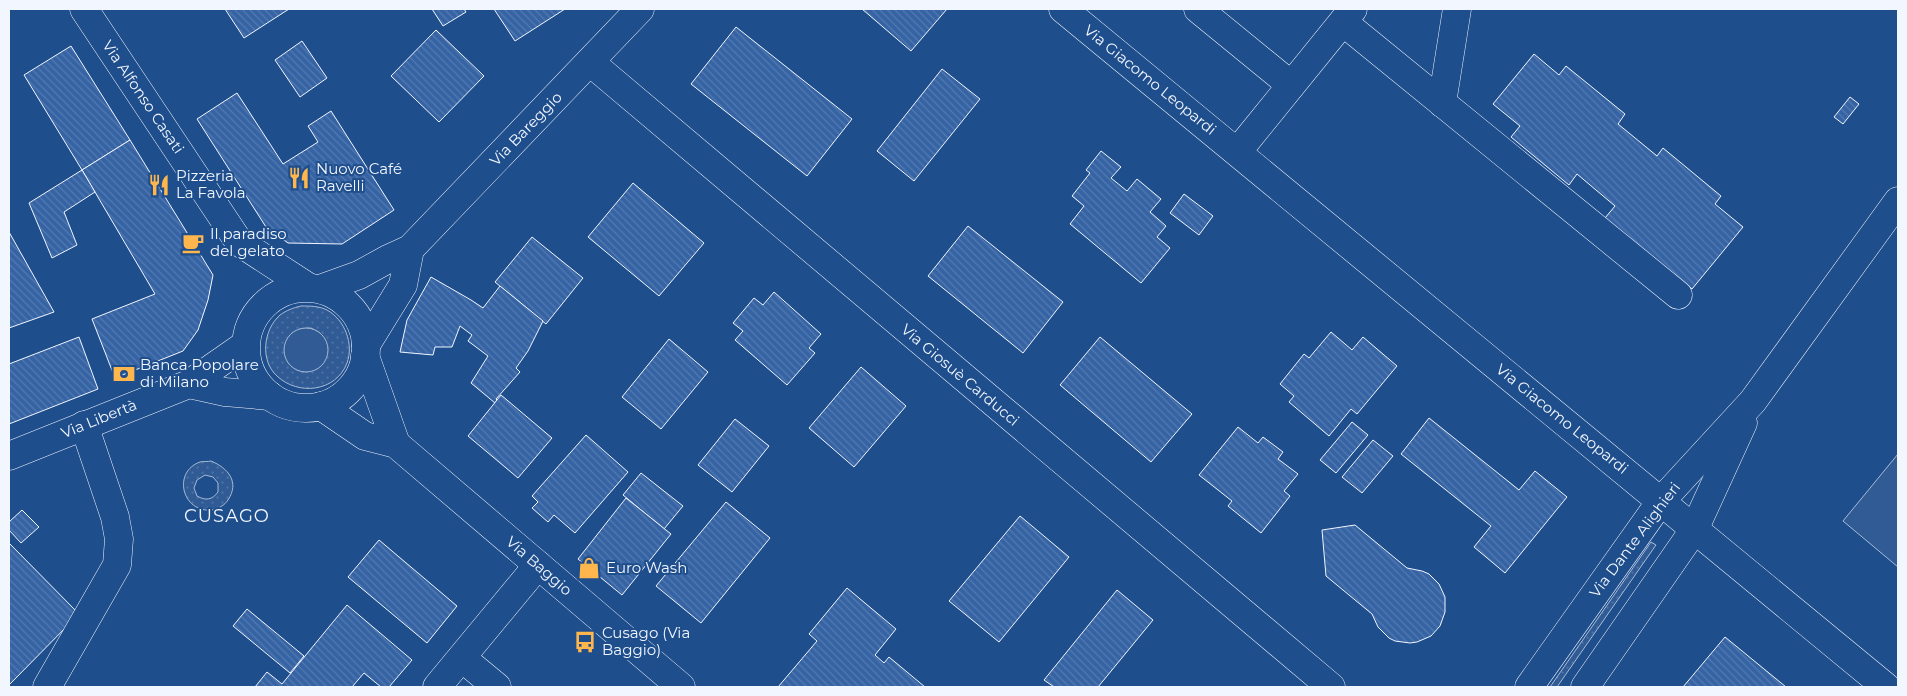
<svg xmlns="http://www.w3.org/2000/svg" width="1907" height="696" viewBox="0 0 1907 696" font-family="Montserrat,sans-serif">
	<defs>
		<pattern id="grass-dots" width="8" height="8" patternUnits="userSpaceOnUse" patternTransform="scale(1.25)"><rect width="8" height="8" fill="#305b95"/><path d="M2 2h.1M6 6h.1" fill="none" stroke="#4e73a5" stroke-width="1.8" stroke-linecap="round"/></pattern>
		<pattern id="building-back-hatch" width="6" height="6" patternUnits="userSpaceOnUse" patternTransform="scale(1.25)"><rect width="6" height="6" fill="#3563a3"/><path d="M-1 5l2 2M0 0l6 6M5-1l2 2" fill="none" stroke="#537ab1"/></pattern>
	</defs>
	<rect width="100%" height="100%" fill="#1f4e8c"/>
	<g fill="url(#grass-dots)" stroke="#a8bbd7" fill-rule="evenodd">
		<path d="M 301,306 C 310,306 319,306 327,310 C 345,320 354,344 347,363 C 336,392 298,396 277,376 C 260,361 263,330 280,315 C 287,310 293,308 301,306 ZM 311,328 L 320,333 L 307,372 L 297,370 L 288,363 L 300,329 Z"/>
		<path d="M 211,461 C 228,468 240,482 228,500 C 225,505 218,509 212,510 C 182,513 172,472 200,462 C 203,461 208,462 211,461 ZM 205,475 L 213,477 L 218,483 L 218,492 C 212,500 206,501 197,496 L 194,488 L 197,480 Z"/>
		<polygon points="1651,542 1656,545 1557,687 1550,687"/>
	</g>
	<g fill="#305b95" stroke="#a8bbd7">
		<circle cx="306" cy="350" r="22"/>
		<polygon points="1898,454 1898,567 1843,521"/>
	</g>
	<g fill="url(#building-back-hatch)" stroke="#f2f6ff">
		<polygon points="225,9 289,9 244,38"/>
		<polygon points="432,9 464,9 466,12 443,26"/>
		<polygon points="494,9 565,9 515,41"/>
		<polygon points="862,9 947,9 911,51"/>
		<polygon points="736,27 852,119 807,176 691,84"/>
		<polygon points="436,30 484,76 439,122 391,76"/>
		<polygon points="302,41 327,78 300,97 275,60"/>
		<polygon points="71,46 130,140 82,170 24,75"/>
		<polygon points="1534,54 1559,75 1566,66 1625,114 1618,124 1657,156 1663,148 1721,196 1715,204 1743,227 1692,289 1605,218 1615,206 1577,174 1569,185 1511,137 1520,126 1493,104"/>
		<polygon points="942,69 980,99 914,181 877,151"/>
		<polygon points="237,93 283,164 318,142 308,126 331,111 394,210 342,244 288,243 266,227 197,119"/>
		<polygon points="1850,97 1859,104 1843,124 1834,117"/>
		<polygon points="130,140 213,275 208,300 198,330 183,351 115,378 92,319 155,294 82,170"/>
		<polygon points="1101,151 1121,167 1111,178 1127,191 1137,179 1161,199 1150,212 1166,226 1157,237 1170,248 1141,283 1070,224 1084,206 1072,196 1090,173 1086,170"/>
		<polygon points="82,170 95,192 64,212 77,245 52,258 29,203"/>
		<polygon points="633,183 704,243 659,296 588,237"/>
		<polygon points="1184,194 1213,216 1199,235 1170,213"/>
		<polygon points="968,226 1063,302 1023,353 928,276"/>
		<polygon points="9,232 54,312 9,328"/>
		<polygon points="532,237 583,278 546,324 495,282"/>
		<polygon points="431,277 471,300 483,308 500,286 543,321 528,351 516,368 520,372 496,399 497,400 495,403 471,383 488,356 468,341 472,335 460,326 452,347 435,347 433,355 400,352 407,320"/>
		<polygon points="774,292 821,334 809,348 815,353 787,385 735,340 743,331 733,323 754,298 763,305"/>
		<polygon points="1331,332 1352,350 1363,337 1397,366 1357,414 1351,409 1329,436 1289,402 1294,396 1280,384 1304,354 1309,358"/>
		<polygon points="79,337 98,389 9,424 9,364"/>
		<polygon points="1100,337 1192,414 1151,462 1060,385"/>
		<polygon points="669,339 708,372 661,429 622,397"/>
		<polygon points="861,367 906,406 854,467 809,428"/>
		<polygon points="501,395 552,438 518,478 468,436"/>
		<polygon points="1429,418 1519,490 1535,471 1567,497 1505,573 1474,547 1491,526 1401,454"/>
		<polygon points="735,419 769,446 732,492 698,465"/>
		<polygon points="1352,422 1368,435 1336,473 1320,460"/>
		<polygon points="1238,427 1258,443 1263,437 1283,452 1278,459 1298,474 1284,491 1290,496 1261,533 1228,506 1232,501 1199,475"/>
		<polygon points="586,435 628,472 575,533 554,515 548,522 532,508 538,502 532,496"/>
		<polygon points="1373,440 1393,456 1362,493 1342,477"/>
		<polygon points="641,473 683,506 664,529 623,495"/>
		<polygon points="626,498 671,534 622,595 578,559"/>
		<polygon points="726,502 770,538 701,623 656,586"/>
		<polygon points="22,510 39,527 21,543 9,530 9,522"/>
		<polygon points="1020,516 1069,557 999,642 949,601"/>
		<polygon points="1355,525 1407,568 1422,571 1429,574 1439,584 1445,597 1445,612 1440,626 1431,636 1417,642 1410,643 1395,641 1389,638 1378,627 1372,614 1326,576 1322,530"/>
		<polygon points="379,540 457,606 427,643 348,577"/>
		<polygon points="9,543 79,614 9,685"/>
		<polygon points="847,588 896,629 875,655 884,663 889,657 925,687 778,687 817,641 809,634"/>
		<polygon points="1117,590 1153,620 1098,687 1054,687 1044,680"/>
		<polygon points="347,605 412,660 389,687 381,687 364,673 352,687 255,687 267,672 282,684"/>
		<polygon points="247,609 304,656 290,673 233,626"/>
		<polygon points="1725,637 1786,687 1683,687"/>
	</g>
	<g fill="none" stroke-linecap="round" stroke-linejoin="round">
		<g stroke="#f2f6ff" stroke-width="29">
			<g id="minor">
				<polyline points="84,9 239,242 308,287"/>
				<polyline points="1063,9 1886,687"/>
				<polyline points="1198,9 1291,85"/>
				<polyline points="1343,22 1678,295"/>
				<polyline points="590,62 1331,687"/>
				<polyline points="1442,103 1457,9"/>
				<polyline points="1238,151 1353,9"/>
				<circle cx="306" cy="348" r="60"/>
				<polyline points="320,289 359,275 388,259 410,249 640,9"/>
				<polyline points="366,345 403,285 410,249"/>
				<polyline points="365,356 396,444"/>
				<polyline points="189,384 225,392 270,396"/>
				<polyline points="321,406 365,436 396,444 681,687"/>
				<polyline points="9,456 189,384 245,345"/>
				<polyline points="462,658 497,687"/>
				<polyline points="47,687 117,565 119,539 115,517 84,425"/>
				<polyline points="437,687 538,565"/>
				<polyline points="1529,687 1661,501 1753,401 1898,201"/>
				<polyline points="1585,687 1694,530 1743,423"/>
			</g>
		</g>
		<use href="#minor" stroke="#1f4e8c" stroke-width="28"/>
	</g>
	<defs>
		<g id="restaurant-bare" transform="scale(1.725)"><path d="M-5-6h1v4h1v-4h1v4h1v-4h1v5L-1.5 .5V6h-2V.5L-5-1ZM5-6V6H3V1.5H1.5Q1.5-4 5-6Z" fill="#ffb74d" stroke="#1f4e8c" stroke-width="2.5" paint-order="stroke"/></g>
		<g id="cafe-bare" transform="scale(1.725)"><path d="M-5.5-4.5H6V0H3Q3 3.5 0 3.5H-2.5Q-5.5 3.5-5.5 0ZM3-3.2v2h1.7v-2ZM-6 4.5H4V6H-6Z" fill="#ffb74d" stroke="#1f4e8c" stroke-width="2.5" paint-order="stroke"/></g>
		<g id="bank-bare" transform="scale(1.725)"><path d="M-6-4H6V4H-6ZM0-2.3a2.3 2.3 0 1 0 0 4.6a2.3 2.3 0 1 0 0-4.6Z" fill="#ffb74d" stroke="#1f4e8c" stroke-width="2.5" paint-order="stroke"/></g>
		<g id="shop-bare" transform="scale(1.725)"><path d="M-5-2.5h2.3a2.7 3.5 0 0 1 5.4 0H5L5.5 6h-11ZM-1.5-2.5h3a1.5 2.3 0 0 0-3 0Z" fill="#ffb74d" stroke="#1f4e8c" stroke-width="2.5" paint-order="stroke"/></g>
		<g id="bus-bare" transform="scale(1.725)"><path d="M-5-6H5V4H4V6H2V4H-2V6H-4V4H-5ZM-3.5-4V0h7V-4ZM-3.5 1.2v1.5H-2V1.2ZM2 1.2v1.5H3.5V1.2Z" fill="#ffb74d" stroke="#1f4e8c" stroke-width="2.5" paint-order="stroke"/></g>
	</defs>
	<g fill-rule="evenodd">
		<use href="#restaurant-bare" x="299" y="178"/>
		<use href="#restaurant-bare" x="159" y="185"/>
		<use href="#cafe-bare" x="193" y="243"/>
		<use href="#bank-bare" x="124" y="374"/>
		<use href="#shop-bare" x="589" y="568"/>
		<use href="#bus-bare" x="585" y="642"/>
	</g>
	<g text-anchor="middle" stroke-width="4" stroke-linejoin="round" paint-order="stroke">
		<g font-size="15" fill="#f2f6ff" stroke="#1f4e8c">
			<text transform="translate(1150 80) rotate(39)" y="5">Via Giacomo Leopardi</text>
			<text transform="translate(143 97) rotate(56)" y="5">Via Alfonso Casati</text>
			<text transform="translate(526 129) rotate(-46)" y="5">Via Bareggio</text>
			<text transform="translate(960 375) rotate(40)" y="5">Via Giosuè Carducci</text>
			<text transform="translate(99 419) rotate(-22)" y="5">Via Libertà</text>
			<text transform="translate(1562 419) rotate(39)" y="5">Via Giacomo Leopardi</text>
			<text transform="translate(1635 540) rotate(-53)" y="5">Via Dante Alighieri</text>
			<text transform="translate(539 566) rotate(41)" y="5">Via Baggio</text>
		</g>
		<g font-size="15" fill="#f2f6ff" stroke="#1f4e8c" text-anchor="start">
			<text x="316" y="174">Nuovo Café<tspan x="316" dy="17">Ravelli</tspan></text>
			<text x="176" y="181">Pizzeria<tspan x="176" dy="17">La Favola</tspan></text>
			<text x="210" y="239">Il paradiso<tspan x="210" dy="17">del gelato</tspan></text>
			<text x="140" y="370">Banca Popolare<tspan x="140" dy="17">di Milano</tspan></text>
			<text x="606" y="573">Euro Wash</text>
			<text x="602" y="638">Cusago (Via<tspan x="602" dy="17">Baggio)</tspan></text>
		</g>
		<g font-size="18" letter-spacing="1" fill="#f2f6ff" stroke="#1f4e8c">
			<text x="227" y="522">CUSAGO</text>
		</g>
	</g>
	<rect width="1907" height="696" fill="none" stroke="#f2f6ff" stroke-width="20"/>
</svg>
